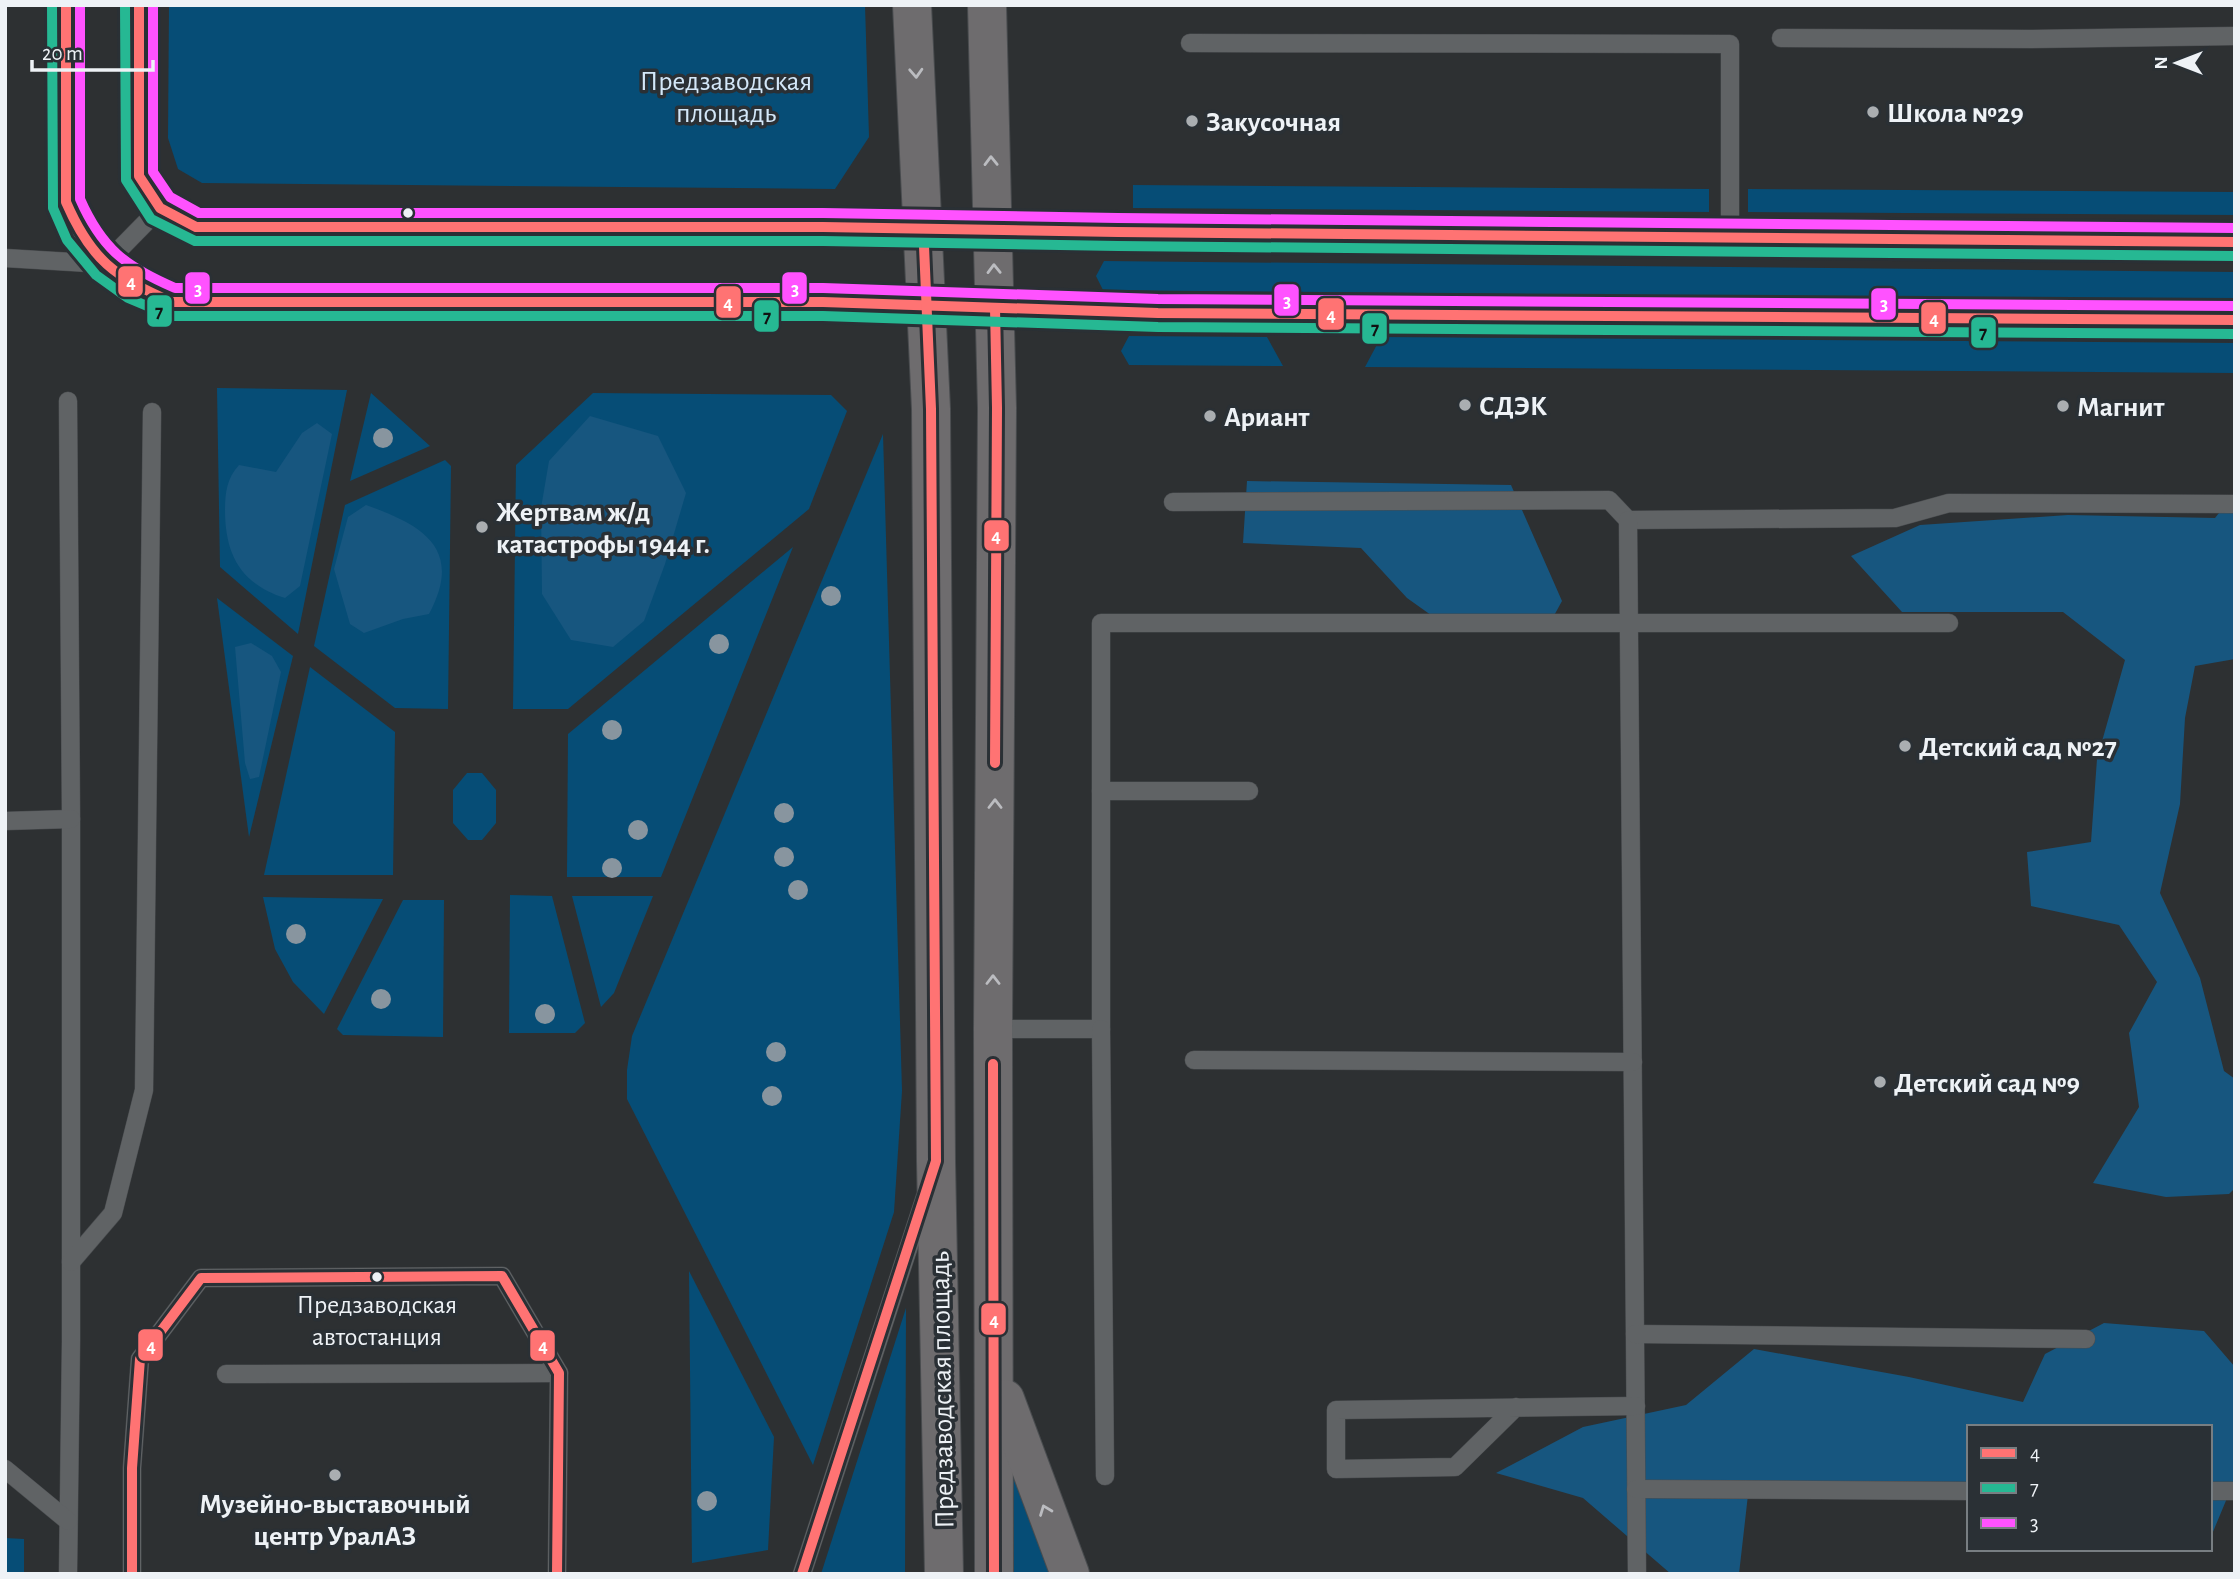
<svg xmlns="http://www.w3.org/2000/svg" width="2240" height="1579" viewBox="0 0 2240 1579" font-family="'Alegreya Sans',sans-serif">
	<rect width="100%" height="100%" fill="#2d3032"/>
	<g fill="#064d76">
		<polygon points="169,5 865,5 869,137 835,189 202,183 178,169 168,138"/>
		<polygon points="1133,185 1709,189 1709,212 1133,208"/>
		<polygon points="1748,189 2235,192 2235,215 1748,212"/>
		<polygon points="1104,261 2235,272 2235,301 1103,290 1096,276"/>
		<polygon points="1129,336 1267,337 1283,366 1129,365 1121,351"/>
		<polygon points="1381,337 2235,343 2235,373 1365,367"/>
		<polygon points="217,388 347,390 298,634 220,567"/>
		<polygon points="371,393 430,446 350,481"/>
		<polygon points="593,393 831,395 847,411 809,509 568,709 513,709 516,465"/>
		<polygon points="883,434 902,1091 894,1212 813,1465 627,1099 627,1070 632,1036"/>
		<polygon points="445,460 451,466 448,709 395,708 314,646 345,505"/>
		<polygon points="793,547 661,877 567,877 568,734"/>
		<polygon points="217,598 293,656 249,837"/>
		<polygon points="310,667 395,732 393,875 264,875"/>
		<polygon points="467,773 482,773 496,790 496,823 482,840 468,840 453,823 453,790"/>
		<polygon points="510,895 552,896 585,1023 575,1033 509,1033"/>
		<polygon points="572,896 653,896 614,993 601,1007"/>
		<polygon points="263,897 383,899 324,1014 293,982 275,949"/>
		<polygon points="403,900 444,900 443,1037 343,1035 337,1029"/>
		<polygon points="689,1271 774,1437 768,1550 692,1563"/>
		<polygon points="906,1308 905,1574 821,1574"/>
		<polygon points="1004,1431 1057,1574 1008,1574"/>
		<polygon points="5,1538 24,1539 24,1574 5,1574"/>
	</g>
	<g fill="#17567f">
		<polygon points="590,416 658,436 686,493 665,564 644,621 613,647 571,640 542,594 541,508 549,461"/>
		<path d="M 317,423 L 332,434 L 300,586 L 285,598 C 241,584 225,555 225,510 C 225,492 227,478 239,465 L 276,472 L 302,433 Z"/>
		<polygon points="1247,481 1511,485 1562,601 1545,632 1452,630 1407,598 1361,548 1243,543"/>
		<polygon points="2235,493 2235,659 2195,666 2185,718 2180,804 2160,893 2200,978 2224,1071 2235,1079 2235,1188 2229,1194 2166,1197 2093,1183 2139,1107 2129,1033 2157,982 2119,925 2031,906 2027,852 2091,842 2097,759 2125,660 2063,612 1902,612 1851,556 1920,525 2068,515 2215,518"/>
		<path d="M 366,505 C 423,525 464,549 429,614 L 403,619 L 364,633 L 350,624 L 334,569 L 348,517 Z"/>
		<polygon points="251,643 272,656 281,672 259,777 250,779 245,763 235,647"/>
		<polygon points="2104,1323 2204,1331 2235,1367 2235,1479 2210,1539 2210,1427 1969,1427 1969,1500 1749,1486 1739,1574 1671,1574 1583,1498 1496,1473 1583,1427 1686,1405 1754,1349 1909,1377 2023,1402 2045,1354"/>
	</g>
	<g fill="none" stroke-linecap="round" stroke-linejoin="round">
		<g stroke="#494c4f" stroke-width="19">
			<g id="service">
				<polyline points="1781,38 2030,39 2235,36"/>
				<polyline points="1190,43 1730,44 1730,239"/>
				<polyline points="5,258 105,264 160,208"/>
				<polyline points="68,401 71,819 71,1341 68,1574"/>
				<polyline points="1173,502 1609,500 1628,520 1895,518 1949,503 2235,504"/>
				<polyline points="1628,520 1637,1574"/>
				<polyline points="1101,791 1249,791"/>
				<polyline points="5,821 71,819"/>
				<polyline points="993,1029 1101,1029 1101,623 1949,623"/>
				<polyline points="1101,1029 1105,1476"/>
				<polyline points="1194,1060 1633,1062"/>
				<polyline points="71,1262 113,1213 144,1090 152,412"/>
				<polyline points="1635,1334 2086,1339"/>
				<polyline points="226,1374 559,1373"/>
				<polyline points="1516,1407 1455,1467 1336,1469 1336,1410 1636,1406"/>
				<polyline points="5,1469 68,1521"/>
				<polyline points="1636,1489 1969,1491"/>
				<polyline points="2210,1491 2235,1491"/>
				<polyline points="132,1574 132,1468 140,1359 201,1278 502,1276 559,1373 557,1574"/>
				<polyline points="802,1574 925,1197"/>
			</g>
		</g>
		<g stroke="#494c4f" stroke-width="40">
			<g id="secondary">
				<polyline points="66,5 66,202 79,232 105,264 135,286 172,302 823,302 995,308"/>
				<polyline points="139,5 139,176 160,208 196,227 823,227 993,230"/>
			</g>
		</g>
		<g stroke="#494c4f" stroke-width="40">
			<g id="primary">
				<polyline points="912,5 931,409 936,1161 944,1574"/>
				<polyline points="987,5 997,408 993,1029 994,1574"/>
				<polyline points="993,230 2235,242"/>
				<polyline points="995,308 1158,313 2235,320"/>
				<polyline points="1005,1399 1070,1574"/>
			</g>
		</g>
		<use href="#service" stroke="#606365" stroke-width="18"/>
		<use href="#secondary" stroke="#646366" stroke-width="38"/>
		<use href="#primary" stroke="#6e6c6e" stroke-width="38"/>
		<g stroke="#2a3035" stroke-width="16">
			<g id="bus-1">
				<path d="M 66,5 L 66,202 C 91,260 115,277 172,302 L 823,302 L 1158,313 L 2235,320"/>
				<polyline points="139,5 139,176 160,208 196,227 823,227 1118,232 2235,242"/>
				<polyline points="995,308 997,408 995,763"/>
				<polyline points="993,1064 994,1574"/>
				<polyline points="132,1574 132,1468 140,1359 201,1278 502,1276 559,1373 557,1574"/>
				<polyline points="802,1574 936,1161 931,409 924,246"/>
			</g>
		</g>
		<g stroke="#2a3035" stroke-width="16">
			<g id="bus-2">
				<polyline points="52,5 53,208 67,240 96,275 128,298 171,316 823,316 1158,327 2235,334"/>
				<polyline points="125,5 126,180 151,219 195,241 823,241 1118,246 2235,256"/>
			</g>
		</g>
		<g stroke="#2a3035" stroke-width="16">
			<g id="bus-3">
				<path d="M 80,5 L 80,199 C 102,249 126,267 175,288 L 823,288 L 1158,299 L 2235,306"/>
				<polyline points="153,5 153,172 170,197 199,213 823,213 1118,218 2235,228"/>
			</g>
		</g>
		<use href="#bus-1" stroke="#ff7373" stroke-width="10"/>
		<use href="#bus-2" stroke="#26b893" stroke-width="10"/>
		<use href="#bus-3" stroke="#ff52ff" stroke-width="10"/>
	</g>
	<g fill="#88959f">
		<circle cx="383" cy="438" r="10"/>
		<circle cx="831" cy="596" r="10"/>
		<circle cx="719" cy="644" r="10"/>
		<circle cx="612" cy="730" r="10"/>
		<circle cx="784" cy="813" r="10"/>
		<circle cx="638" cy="830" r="10"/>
		<circle cx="784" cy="857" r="10"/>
		<circle cx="612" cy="868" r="10"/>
		<circle cx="798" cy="890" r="10"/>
		<circle cx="296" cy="934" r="10"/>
		<circle cx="381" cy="999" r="10"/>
		<circle cx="545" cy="1014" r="10"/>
		<circle cx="776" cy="1052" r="10"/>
		<circle cx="772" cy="1096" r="10"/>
		<circle cx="707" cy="1501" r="10"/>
	</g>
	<defs><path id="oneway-chevron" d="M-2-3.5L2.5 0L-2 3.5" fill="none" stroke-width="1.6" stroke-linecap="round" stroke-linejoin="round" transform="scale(1.75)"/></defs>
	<g stroke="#bbbcc0">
		<use href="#oneway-chevron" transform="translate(916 73) rotate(87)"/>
		<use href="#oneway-chevron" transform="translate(991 161) rotate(-91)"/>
		<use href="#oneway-chevron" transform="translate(994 269) rotate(-91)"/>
		<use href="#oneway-chevron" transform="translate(995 804) rotate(-90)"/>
		<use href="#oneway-chevron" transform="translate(993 980) rotate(-90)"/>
		<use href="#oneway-chevron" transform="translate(1045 1510) rotate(-111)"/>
	</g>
	<g fill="#aaaeb1" stroke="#2a3035" stroke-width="2.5">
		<circle cx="1873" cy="112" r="7"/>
		<circle cx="1192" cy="121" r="7"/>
		<circle cx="1465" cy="405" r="7"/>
		<circle cx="2063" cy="406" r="7"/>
		<circle cx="1210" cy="416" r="7"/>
		<circle cx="482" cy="527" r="7"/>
		<circle cx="1905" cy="746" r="7"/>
		<circle cx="1880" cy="1082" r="7"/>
		<circle cx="335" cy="1475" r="7"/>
	</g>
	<g fill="#eef2f6" stroke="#2a3035" stroke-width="2.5">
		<circle cx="408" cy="213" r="6"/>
		<circle cx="377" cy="1277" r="6"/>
	</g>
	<g text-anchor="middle" stroke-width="7" stroke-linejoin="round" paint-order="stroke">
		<g font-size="26" fill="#eef2f6" stroke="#2a3035">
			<text x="377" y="1313">Предзаводская<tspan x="377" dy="32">автостанция</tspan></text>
		</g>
		<g font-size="28" fill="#d3e7f8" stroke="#2a3035">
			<text x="726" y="90">Предзаводская<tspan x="726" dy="32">площадь</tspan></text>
		</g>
		<g font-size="28" font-weight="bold" fill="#eef2f6" stroke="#2a3035" text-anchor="start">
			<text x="1887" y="122">Школа №29</text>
			<text x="1206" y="131">Закусочная</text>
			<text x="1479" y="415">СДЭК</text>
			<text x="2077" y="416">Магнит</text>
			<text x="1224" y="426">Ариант</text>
			<text x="496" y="521">Жертвам ж/д<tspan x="496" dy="32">катастрофы 1944 г.</tspan></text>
			<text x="1919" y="756">Детский сад №27</text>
			<text x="1894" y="1092">Детский сад №9</text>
			<text x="335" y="1513" text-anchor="middle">Музейно-выставочный<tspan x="335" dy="32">центр УралАЗ</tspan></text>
		</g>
		<g font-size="28" fill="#eef2f6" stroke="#2a3035">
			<text transform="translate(941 1390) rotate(-91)" y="10">Предзаводская площадь</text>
		</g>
	</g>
	<g stroke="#2a3035" stroke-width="2.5">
		<rect x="117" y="265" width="27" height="33" rx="7" fill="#ff7373"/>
		<rect x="184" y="271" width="27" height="34" rx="7" fill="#ff52ff"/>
		<rect x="781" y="271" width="27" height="34" rx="7" fill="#ff52ff"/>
		<rect x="1273" y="283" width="27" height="34" rx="7" fill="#ff52ff"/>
		<rect x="715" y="285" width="27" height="34" rx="7" fill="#ff7373"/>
		<rect x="1870" y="287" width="27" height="34" rx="7" fill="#ff52ff"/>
		<rect x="146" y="294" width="27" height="34" rx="7" fill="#26b893"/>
		<rect x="1317" y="297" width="28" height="34" rx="7" fill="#ff7373"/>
		<rect x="753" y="299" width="27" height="34" rx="7" fill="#26b893"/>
		<rect x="1920" y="301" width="27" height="34" rx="7" fill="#ff7373"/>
		<rect x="1361" y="312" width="27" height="33" rx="7" fill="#26b893"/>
		<rect x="1970" y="316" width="27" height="33" rx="7" fill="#26b893"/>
		<rect x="983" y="519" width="27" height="33" rx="7" fill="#ff7373"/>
		<rect x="980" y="1302" width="27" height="34" rx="7" fill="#ff7373"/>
		<rect x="137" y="1328" width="27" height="34" rx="7" fill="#ff7373"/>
		<rect x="529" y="1329" width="27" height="33" rx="7" fill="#ff7373"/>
	</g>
	<g font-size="19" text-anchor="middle" font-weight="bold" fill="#fff">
		<text x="131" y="288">4</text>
		<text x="198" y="295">3</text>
		<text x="795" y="295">3</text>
		<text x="1287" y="307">3</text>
		<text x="728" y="309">4</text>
		<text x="1884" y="310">3</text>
		<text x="1331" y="321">4</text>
		<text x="1934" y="325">4</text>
		<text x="996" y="542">4</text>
		<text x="994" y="1326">4</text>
		<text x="151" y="1352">4</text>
		<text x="543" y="1352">4</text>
	</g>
	<g font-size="19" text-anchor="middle" font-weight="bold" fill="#111">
		<text x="159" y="318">7</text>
		<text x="767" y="323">7</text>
		<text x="1375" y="335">7</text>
		<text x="1983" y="339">7</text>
	</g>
	<rect width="2240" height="1579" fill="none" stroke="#eef2f6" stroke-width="14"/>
	<rect x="1967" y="1425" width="245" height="126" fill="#2a3035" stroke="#787e82" stroke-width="2"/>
	<rect x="1981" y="1448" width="35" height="10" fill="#ff7373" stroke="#787e82" stroke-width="2"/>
	<text x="2030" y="1460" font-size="21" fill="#eef2f6">4</text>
	<rect x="1981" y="1483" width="35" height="10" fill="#26b893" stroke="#787e82" stroke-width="2"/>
	<text x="2030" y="1495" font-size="21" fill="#eef2f6">7</text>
	<rect x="1981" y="1518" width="35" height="10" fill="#ff52ff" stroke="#787e82" stroke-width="2"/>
	<text x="2030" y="1530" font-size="21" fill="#eef2f6">3</text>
	<g transform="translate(2177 63) rotate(270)" stroke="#2a3035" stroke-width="5" paint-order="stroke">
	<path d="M0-5L12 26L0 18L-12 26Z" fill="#eef2f6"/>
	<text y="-10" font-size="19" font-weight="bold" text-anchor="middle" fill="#eef2f6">N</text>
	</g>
	<path d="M32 60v10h121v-10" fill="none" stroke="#eef2f6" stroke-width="3.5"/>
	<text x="42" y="60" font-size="21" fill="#eef2f6" stroke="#2a3035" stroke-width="5" paint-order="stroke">20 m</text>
</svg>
